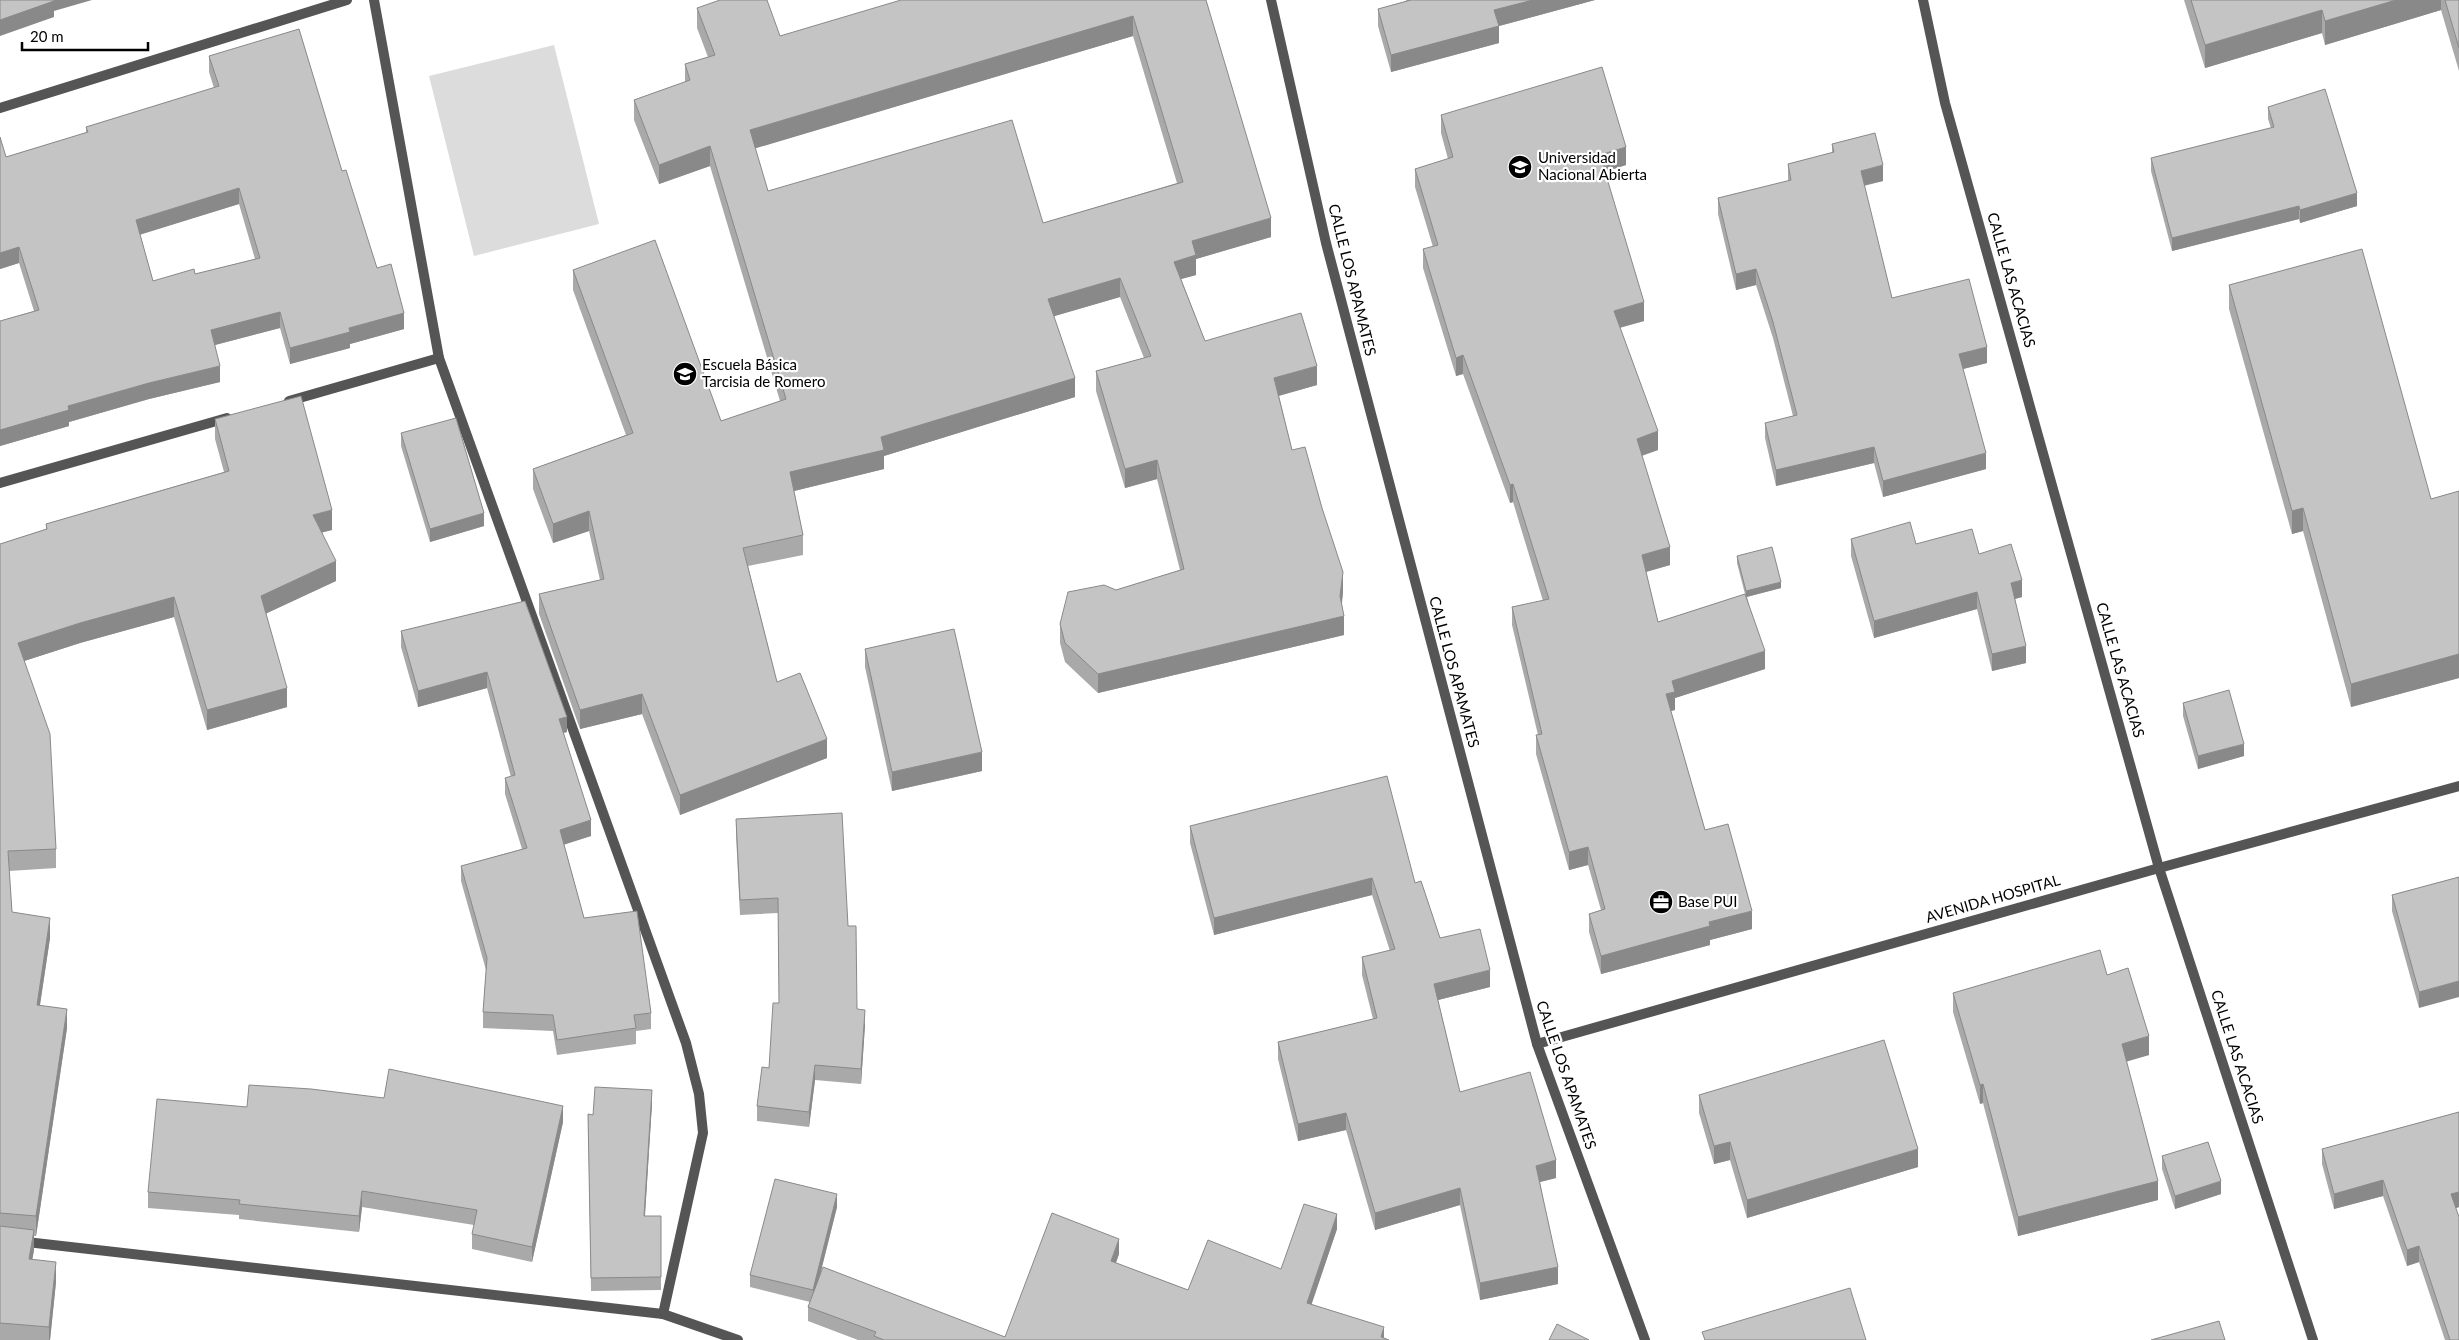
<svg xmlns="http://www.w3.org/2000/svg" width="2459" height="1340" viewBox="0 0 2459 1340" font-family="Lato,sans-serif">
	<rect width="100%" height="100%" fill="#fff"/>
	<polygon fill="#dcdcdc" points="554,45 599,224 474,256 429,76"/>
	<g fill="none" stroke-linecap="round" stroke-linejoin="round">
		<g stroke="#555" stroke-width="10">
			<polyline points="374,0 439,358 686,1043 699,1094 703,1133 663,1314"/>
			<polyline points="1271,0 1326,243 1537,1044 1645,1340"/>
			<polyline points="1923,0 1945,103 2159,868 2313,1340"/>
			<polyline points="0,108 347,0"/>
			<polyline points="289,401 439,358"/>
			<polyline points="0,483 227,418"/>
			<polyline points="1537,1044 2159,868 2459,786"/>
			<polyline points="0,1239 663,1314 738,1340"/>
		</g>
	</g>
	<g fill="#a9a9a9" fill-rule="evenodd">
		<path d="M 1206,0 L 1271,237 L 1196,259 L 1196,275 L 1181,279 L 1205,341 L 1317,385 L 1279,396 L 1292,450 L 1343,592 L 1342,604 L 1344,635 L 1098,693 L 1065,662 L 1060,643 L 1060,624 L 1116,590 L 1180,570 L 1157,479 L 1125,488 L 1096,391 L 1096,371 L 1144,358 L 1120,297 L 1054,316 L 1075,397 L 884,456 L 884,469 L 794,491 L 803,535 L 803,555 L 748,566 L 777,682 L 827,758 L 680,815 L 642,714 L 580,729 L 539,614 L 539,594 L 600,580 L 589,531 L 553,543 L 533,489 L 533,469 L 626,435 L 573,290 L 573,270 L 721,421 L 780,401 L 710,166 L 659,184 L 634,120 L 634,100 L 685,82 L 685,64 L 708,57 L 697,28 L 697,8 L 780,36 ZM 1133,36 L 1177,183 L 1043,223 L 768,191 L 755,148 Z"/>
		<polygon points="1406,0 1595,0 1499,26 1499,43 1391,72 1378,26 1378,9 1406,1"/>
		<polygon points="2184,0 2459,0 2459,71 2441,10 2325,45 2322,33 2205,68"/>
		<path d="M 209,56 L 342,171 L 377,268 L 404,329 L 350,344 L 350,348 L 290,364 L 280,328 L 215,345 L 220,382 L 149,399 L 69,422 L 69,426 L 0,446 L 0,321 L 34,311 L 19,263 L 0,269 L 0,137 L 6,157 L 86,133 L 86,127 L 214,88 L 209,72 ZM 239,204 L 255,259 L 195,274 L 153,281 L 140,234 Z"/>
		<polygon points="2268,107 2357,206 2300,223 2299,219 2172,251 2151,171 2151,158 2271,128 2268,119"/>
		<polygon points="1441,115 1626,165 1605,172 1644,321 1620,328 1658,450 1642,456 1670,565 1646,572 1658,622 1745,594 1737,563 1737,556 1781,588 1747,597 1765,669 1675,698 1675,710 1671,711 1705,830 1752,929 1710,940 1710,945 1601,974 1589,932 1589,914 1601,910 1588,865 1569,870 1536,754 1536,735 1538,735 1512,625 1512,607 1543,601 1513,502 1510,503 1463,374 1456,376 1423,268 1423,249 1433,247 1415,187 1415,169 1448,159 1441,133"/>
		<polygon points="1832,144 1883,181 1864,186 1892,298 1987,363 1963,369 1986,469 1883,497 1874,463 1776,486 1765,438 1765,423 1793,416 1773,338 1756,285 1736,290 1718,214 1718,198 1788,181 1788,164 1832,153"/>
		<polygon points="2229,285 2431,499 2459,491 2459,678 2351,707 2303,531 2292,534 2229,309"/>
		<polygon points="215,419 332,530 322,532 336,581 266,613 287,707 207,730 174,617 80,643 24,661 56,849 56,868 9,871 12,912 50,938 40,1005 67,1028 36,1236 34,1236 34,1250 32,1259 56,1282 50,1340 0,1340 0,544 46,529 46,524 224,472 215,439"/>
		<polygon points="401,433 484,526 430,542 401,446"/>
		<polygon points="1851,539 1916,544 1979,554 2022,597 2015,599 2026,663 1992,671 1977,609 1874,638 1851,556"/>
		<polygon points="525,601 567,732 563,733 591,836 564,844 584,918 651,1013 651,1029 636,1031 636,1044 557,1055 553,1031 483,1028 483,1012 486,970 461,881 461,866 522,849 505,794 505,778 511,777 487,688 418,707 401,647 401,631"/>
		<polygon points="865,649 982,771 892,791 865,667"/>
		<polygon points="2183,703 2244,756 2198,769 2183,716"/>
		<polygon points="736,819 848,926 857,1009 865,1025 861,1084 815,1080 809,1127 757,1121 757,1106 769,1068 779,1003 778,913 740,915 736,834"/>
		<polygon points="1190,826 1415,883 1440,938 1490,987 1438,1000 1460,1092 1556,1178 1540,1182 1558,1284 1480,1300 1460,1205 1375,1230 1346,1130 1298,1141 1278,1059 1278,1042 1373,1019 1362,975 1362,957 1390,951 1372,895 1214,935 1190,843"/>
		<polygon points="2459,877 2419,1008 2392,911 2392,895"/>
		<polygon points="2107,975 2149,1055 2126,1061 2158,1200 2018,1236 1983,1103 1980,1104 1953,1012 1953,993"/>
		<polygon points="1699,1095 1918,1167 1747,1218 1730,1160 1714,1164 1699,1113"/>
		<polygon points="652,1103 645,1216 661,1216 661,1290 591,1291 588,1114 593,1115"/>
		<polygon points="247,1107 563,1122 532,1262 472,1249 472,1234 474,1225 362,1207 359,1232 239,1219 239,1215 148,1208 148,1192"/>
		<polygon points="2459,1112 2459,1207 2456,1208 2459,1340 2445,1340 2419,1262 2407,1266 2383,1196 2334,1209 2322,1164 2322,1149"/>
		<polygon points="2162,1156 2221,1194 2175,1209 2162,1169"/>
		<polygon points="837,1207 820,1274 1005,1337 1119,1254 1116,1263 1188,1290 1281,1269 1337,1229 1311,1304 1389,1340 858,1340 808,1321 808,1307 810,1302 750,1287 750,1275"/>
	</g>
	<g fill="#898989">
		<polygon points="52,0 92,0 54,11 54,17 0,36 0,20"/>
		<polygon points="1533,0 1595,0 1499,26 1499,43 1391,72 1391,55 1494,10"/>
		<polygon points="2396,0 2441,0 2441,10 2325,45 2325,21"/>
		<polygon points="2322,10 2322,33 2205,68 2205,45"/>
		<polygon points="1133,16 1133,36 750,150 750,130"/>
		<polygon points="710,146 710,166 659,184 659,165"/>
		<polygon points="1626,147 1626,165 1600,173 1600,155"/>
		<polygon points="1883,165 1883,181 1861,186 1861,171"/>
		<polygon points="239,188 239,204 136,236 136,220"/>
		<polygon points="2357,193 2357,206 2300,223 2300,210"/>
		<polygon points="2299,206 2299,219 2172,251 2172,238"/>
		<polygon points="1271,218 1271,237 1196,259 1196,275 1174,281 1174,262 1192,241"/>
		<polygon points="19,247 19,263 0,269 0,253"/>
		<polygon points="1756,269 1756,285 1736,290 1736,274"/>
		<polygon points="1120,278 1120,297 1048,318 1048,299"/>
		<polygon points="1644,302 1644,321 1614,329 1614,311"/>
		<polygon points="280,312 280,328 211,346 211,330"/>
		<polygon points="404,313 404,329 350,344 350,348 290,364 290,348 349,328"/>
		<polygon points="1987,347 1987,363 1959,370 1959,354"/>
		<polygon points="1463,355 1463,374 1456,376 1456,358"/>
		<polygon points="220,366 220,382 149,399 69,422 69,426 0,446 0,430 68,406 149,383"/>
		<polygon points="1317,366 1317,385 1274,397 1274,378"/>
		<polygon points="1075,378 1075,397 884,456 884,469 790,492 790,472 881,437"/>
		<polygon points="1658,431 1658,450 1637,457 1637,439"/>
		<polygon points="1874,447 1874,463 1776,486 1776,470"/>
		<polygon points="1986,453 1986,469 1883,497 1883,481"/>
		<polygon points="1157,460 1157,479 1125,488 1125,469"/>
		<polygon points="1513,484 1513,502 1510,503 1510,485"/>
		<polygon points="2303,508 2303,531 2292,534 2292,511"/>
		<polygon points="332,510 332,530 313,535 313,515"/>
		<polygon points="589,511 589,531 553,543 553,524"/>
		<polygon points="484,513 484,526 430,542 430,529"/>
		<polygon points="1670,547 1670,565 1642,573 1642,555"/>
		<polygon points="336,561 336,581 261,616 261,596"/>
		<polygon points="1343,572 1343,592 1340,616 1340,596"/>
		<polygon points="2022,580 2022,597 2011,600 2011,583"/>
		<polygon points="1781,582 1781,588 1746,597 1746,591"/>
		<polygon points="1977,592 1977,609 1874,638 1874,621"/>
		<polygon points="174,597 174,617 80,643 18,663 18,643 80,623"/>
		<polygon points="1344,616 1344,635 1098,693 1098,674"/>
		<polygon points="2026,646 2026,663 1992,671 1992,654"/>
		<polygon points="1765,651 1765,669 1675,698 1675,710 1666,712 1666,694 1672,681"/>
		<polygon points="2459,654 2459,678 2351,707 2351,684"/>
		<polygon points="487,672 487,688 418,707 418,691"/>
		<polygon points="287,688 287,707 207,730 207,710"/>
		<polygon points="642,694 642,714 580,729 580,710"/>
		<polygon points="567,717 567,732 559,734 559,719"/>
		<polygon points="827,739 827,758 680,815 680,795"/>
		<polygon points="2244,744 2244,756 2198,769 2198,756"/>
		<polygon points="982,752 982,771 892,791 892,772"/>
		<polygon points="591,820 591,836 560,846 560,830"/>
		<polygon points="1588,847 1588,865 1569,870 1569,852"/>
		<polygon points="1372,878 1372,895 1214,935 1214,918"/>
		<polygon points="1752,911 1752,929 1710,940 1710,945 1601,974 1601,956 1709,922"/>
		<polygon points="50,918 50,938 37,1024 37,1005"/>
		<polygon points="1490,970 1490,987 1434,1001 1434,984"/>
		<polygon points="2459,981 2459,997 2419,1008 2419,992"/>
		<polygon points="67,1009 67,1028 36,1236 36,1216"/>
		<polygon points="865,1010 865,1025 861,1084 861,1069"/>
		<polygon points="2149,1036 2149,1055 2122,1063 2122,1044"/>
		<polygon points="815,1065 815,1080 809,1127 809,1112"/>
		<polygon points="1983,1084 1983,1103 1980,1104 1980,1085"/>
		<polygon points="652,1090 652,1103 644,1229 644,1216"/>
		<polygon points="563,1106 563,1122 532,1262 532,1247"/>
		<polygon points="1346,1113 1346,1130 1298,1141 1298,1124"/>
		<polygon points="1730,1142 1730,1160 1714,1164 1714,1146"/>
		<polygon points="1918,1149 1918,1167 1747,1218 1747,1200"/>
		<polygon points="1556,1160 1556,1178 1536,1183 1536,1166"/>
		<polygon points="2383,1180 2383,1196 2334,1209 2334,1194"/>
		<polygon points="2158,1181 2158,1200 2018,1236 2018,1217"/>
		<polygon points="2221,1181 2221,1194 2175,1209 2175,1196"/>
		<polygon points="1460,1188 1460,1205 1375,1230 1375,1213"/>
		<polygon points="362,1191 362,1207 359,1232 359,1216"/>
		<polygon points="2459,1192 2459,1207 2451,1210 2451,1194"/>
		<polygon points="837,1194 837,1207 813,1303 813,1290"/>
		<polygon points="1337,1214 1337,1229 1307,1318 1307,1303"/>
		<polygon points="34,1230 34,1250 29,1279 29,1259"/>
		<polygon points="1119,1239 1119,1254 1111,1276 1111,1261"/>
		<polygon points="2419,1246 2419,1262 2407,1266 2407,1250"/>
		<polygon points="56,1262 56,1282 50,1340 49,1340 49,1327"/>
		<polygon points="1558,1267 1558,1284 1480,1300 1480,1283"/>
		<polygon points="1384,1327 1384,1340 1381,1337"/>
	</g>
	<g fill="#c4c4c4" stroke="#898989" fill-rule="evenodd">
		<polygon points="0,0 54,0 54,1 0,20"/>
		<path d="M 720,0 L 767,0 L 780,36 L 901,0 L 1206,0 L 1271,218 L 1192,241 L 1196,255 L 1174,262 L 1205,341 L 1301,313 L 1317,366 L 1274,378 L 1292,450 L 1305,447 L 1322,508 L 1343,572 L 1340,596 L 1344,616 L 1098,674 L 1065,643 L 1060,624 L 1068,592 L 1104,585 L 1116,590 L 1184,569 L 1157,460 L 1125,469 L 1096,371 L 1151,356 L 1120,278 L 1048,299 L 1075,378 L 881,437 L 884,450 L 790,472 L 803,535 L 743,548 L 777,682 L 800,673 L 827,739 L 680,795 L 642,694 L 580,710 L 539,594 L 604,579 L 589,511 L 553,524 L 533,469 L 633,433 L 573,270 L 655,240 L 721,421 L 786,399 L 710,146 L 659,165 L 634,100 L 690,80 L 685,64 L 715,55 L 697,8 ZM 1133,16 L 1183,182 L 1043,223 L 1012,120 L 768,191 L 750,130 Z"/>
		<polygon points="1411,0 1533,0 1494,10 1499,26 1391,55 1378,9"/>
		<polygon points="2191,0 2396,0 2325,21 2322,10 2205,45"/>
		<polygon points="2445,0 2459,0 2459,48"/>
		<path d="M 299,29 L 342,171 L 346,170 L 377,268 L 391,264 L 404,313 L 349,328 L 350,332 L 290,348 L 280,312 L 211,330 L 220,366 L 149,383 L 68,406 L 69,410 L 0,430 L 0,321 L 39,310 L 19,247 L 0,253 L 0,137 L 6,157 L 88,132 L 86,127 L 219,86 L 209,56 ZM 239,188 L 260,258 L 195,274 L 194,269 L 153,281 L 136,220 Z"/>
		<polygon points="1602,67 1626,147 1600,155 1644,302 1614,311 1658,431 1637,439 1670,547 1642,555 1658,622 1745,594 1765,651 1672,681 1675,692 1666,694 1705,830 1728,824 1752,911 1709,922 1710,926 1601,956 1589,914 1605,909 1588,847 1569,852 1536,735 1542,734 1512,607 1549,599 1513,484 1510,485 1463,355 1456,358 1423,249 1438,245 1415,169 1453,157 1441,115"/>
		<polygon points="2325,89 2357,193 2300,210 2299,206 2172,238 2151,158 2274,127 2268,107"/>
		<polygon points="1875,133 1883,165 1861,171 1892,298 1969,279 1987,347 1959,354 1986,453 1883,481 1874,447 1776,470 1765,423 1797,415 1773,322 1756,269 1736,274 1718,198 1791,180 1788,164 1834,152 1832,144"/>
		<polygon points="2362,249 2431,499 2459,491 2459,654 2351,684 2303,508 2292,511 2229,285"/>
		<polygon points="301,396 332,510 313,515 336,561 261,596 287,688 207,710 174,597 80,623 18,643 50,734 56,849 8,851 12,912 50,918 37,1005 67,1009 36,1216 0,1213 0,544 47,529 46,524 229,471 215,419"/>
		<polygon points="456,418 484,513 430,529 401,433"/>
		<polygon points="1910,522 1916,544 1972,529 1979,554 2011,544 2022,580 2011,583 2026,646 1992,654 1977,592 1874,621 1851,539"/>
		<polygon points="1772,547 1781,582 1746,591 1737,556"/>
		<polygon points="525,601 567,717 559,719 591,820 560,830 584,918 637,911 651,1013 634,1015 636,1028 557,1040 553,1015 483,1012 487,958 461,866 527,848 505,778 515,775 487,672 418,691 401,631"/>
		<polygon points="954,629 982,752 892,772 865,649"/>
		<polygon points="2229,690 2244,744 2198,756 2183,703"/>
		<polygon points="1387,776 1415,883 1421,881 1440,938 1480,929 1490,970 1434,984 1460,1092 1530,1072 1556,1160 1536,1166 1558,1267 1480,1283 1460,1188 1375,1213 1346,1113 1298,1124 1278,1042 1377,1018 1362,957 1395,949 1372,878 1214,918 1190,826"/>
		<polygon points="842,813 848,926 856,926 857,1009 865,1010 861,1069 815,1065 809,1112 757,1106 762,1067 769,1068 773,1003 779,1003 778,898 740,900 736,819"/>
		<polygon points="2459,877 2459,981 2419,992 2392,895"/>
		<polygon points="2100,950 2107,975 2128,968 2149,1036 2122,1044 2158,1181 2018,1217 1983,1084 1980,1085 1953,993"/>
		<polygon points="1884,1040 1918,1149 1747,1200 1730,1142 1714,1146 1699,1095"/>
		<polygon points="389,1069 563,1106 532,1247 472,1234 477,1210 362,1191 359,1216 239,1204 240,1200 148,1192 157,1099 247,1107 249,1085 311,1089 384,1098"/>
		<polygon points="595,1087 652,1090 644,1216 661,1216 661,1277 591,1278 588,1114 593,1115"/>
		<polygon points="2459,1112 2459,1192 2451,1194 2459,1217 2459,1340 2450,1340 2419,1246 2407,1250 2383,1180 2334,1194 2322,1149"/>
		<polygon points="2208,1142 2221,1181 2175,1196 2162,1156"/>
		<polygon points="775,1179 837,1194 813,1290 750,1275"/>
		<polygon points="1304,1204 1337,1214 1307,1303 1384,1327 1381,1337 1389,1340 884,1340 874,1336 876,1332 808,1307 823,1267 1005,1337 1052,1213 1119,1239 1111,1261 1188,1290 1208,1240 1281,1269"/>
		<polygon points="0,1226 34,1230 29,1259 56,1262 49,1327 0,1323"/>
		<polygon points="1850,1288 1866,1340 1705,1340 1702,1332"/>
		<polygon points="2219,1321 2225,1340 2151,1340"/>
		<polygon points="1557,1324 1589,1340 1549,1340"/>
	</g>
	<defs>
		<g id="university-disc" transform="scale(1.25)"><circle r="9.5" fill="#000" stroke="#fff"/><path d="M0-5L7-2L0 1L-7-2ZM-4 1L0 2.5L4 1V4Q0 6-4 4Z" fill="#fff"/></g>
		<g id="school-disc" transform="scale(1.25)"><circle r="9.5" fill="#000" stroke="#fff"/><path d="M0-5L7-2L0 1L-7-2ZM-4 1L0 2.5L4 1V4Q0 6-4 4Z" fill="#fff"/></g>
		<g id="office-disc" transform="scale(1.25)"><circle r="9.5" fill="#000" stroke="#fff"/><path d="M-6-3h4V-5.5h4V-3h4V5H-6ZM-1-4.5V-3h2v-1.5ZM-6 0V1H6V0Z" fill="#fff"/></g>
	</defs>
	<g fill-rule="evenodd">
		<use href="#university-disc" x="1520" y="167"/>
		<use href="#school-disc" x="685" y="374"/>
		<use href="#office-disc" x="1661" y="902"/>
	</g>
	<g text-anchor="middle" stroke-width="4.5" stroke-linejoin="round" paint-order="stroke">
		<g font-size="15" fill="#000" stroke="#fff" text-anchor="start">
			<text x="1538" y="163">Universidad<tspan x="1538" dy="17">Nacional Abierta</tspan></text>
			<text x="702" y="370">Escuela Básica<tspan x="702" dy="17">Tarcisia de Romero</tspan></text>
			<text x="1678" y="907">Base PUI</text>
		</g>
		<g font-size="15" fill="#000" stroke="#fff">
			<text transform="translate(1352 280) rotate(76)" y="5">CALLE LOS APAMATES</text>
			<text transform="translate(2011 280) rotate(74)" y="5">CALLE LAS ACACIAS</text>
			<text transform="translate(2120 670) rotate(74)" y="5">CALLE LAS ACACIAS</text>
			<text transform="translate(1454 672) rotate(75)" y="5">CALLE LOS APAMATES</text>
			<text transform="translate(1993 899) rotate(-16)" y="5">AVENIDA HOSPITAL</text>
			<text transform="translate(2237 1057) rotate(72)" y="5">CALLE LAS ACACIAS</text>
			<text transform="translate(1566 1075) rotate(71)" y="5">CALLE LOS APAMATES</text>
		</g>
	</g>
	<path d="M22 42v8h126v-8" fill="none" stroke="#000000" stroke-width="2.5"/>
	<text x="30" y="42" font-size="15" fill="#000000" stroke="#ffffff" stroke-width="4" paint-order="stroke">20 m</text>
</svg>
